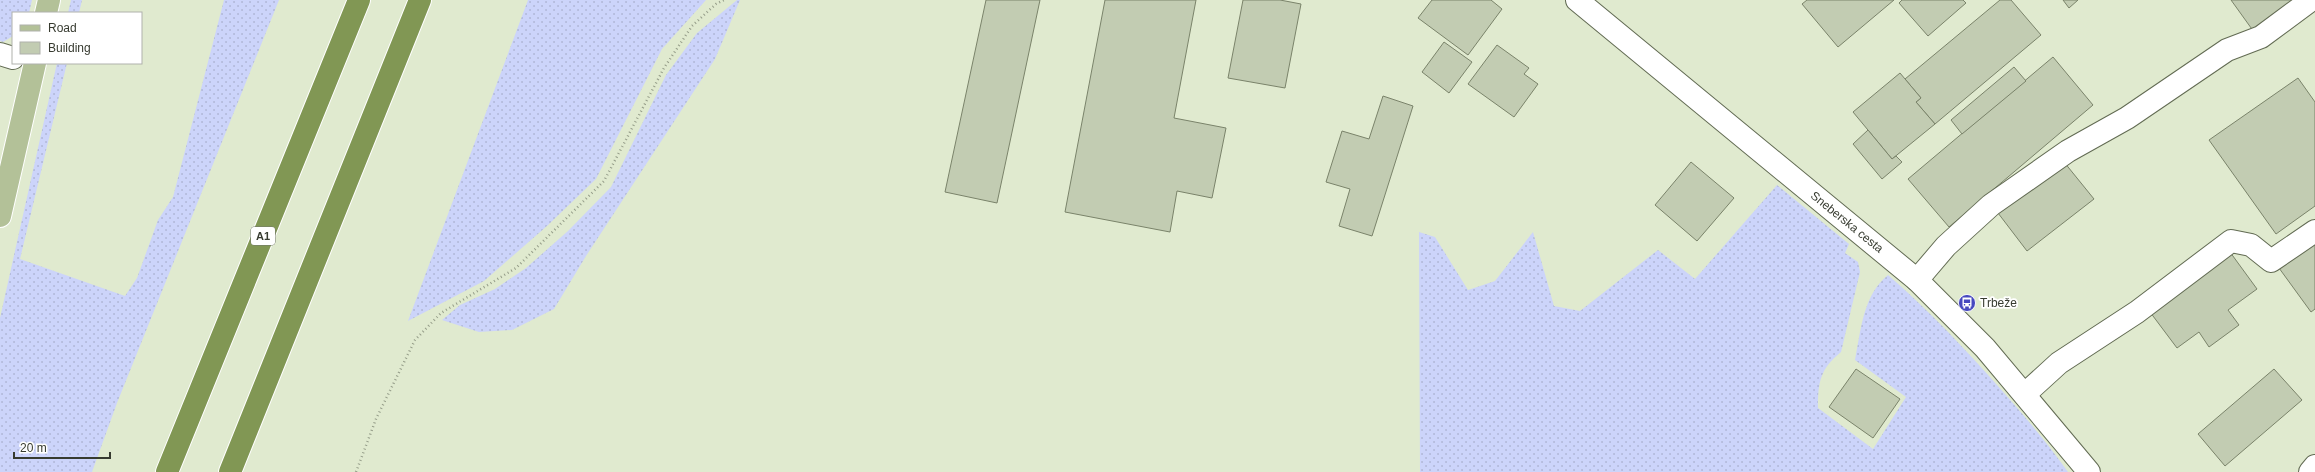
<svg xmlns="http://www.w3.org/2000/svg" width="2315" height="472" viewBox="0 0 2315 472" font-family="Arial,sans-serif">
	<defs>
		<pattern id="grass-dots" width="8" height="8" patternUnits="userSpaceOnUse"><rect width="8" height="8" fill="#ccd4fa"/><path d="M2 2h.1M6 6h.1" fill="none" stroke="#b0b7d7" stroke-width="1.8" stroke-linecap="round"/></pattern>
	</defs>
	<rect width="100%" height="100%" fill="#e0eacf"/>
	<g fill="url(#grass-dots)">
		<polygon points="0,0 32,0 29,13 13,13 13,36 3,42 0,41"/>
		<polygon points="71,0 82,0 79,13 68,13"/>
		<polygon points="224,0 279,0 117,403 92,472 0,472 0,318 57,63 67,63 20,259 125,296 137,278 158,220 173,197"/>
		<polygon points="528,0 706,0 662,49 596,179 547,226 484,281 408,321"/>
		<polygon points="737,0 740,0 715,59 586,256 554,309 512,330 479,332 442,320 460,305 495,289 526,268 568,231 611,187 666,75 697,33"/>
		<path d="M 1777,185 L 1849,244 L 1845,253 L 1858,262 L 1860,272 L 1841,352 C 1820,369 1818,382 1818,408 L 1873,449 L 1906,397 L 1855,360 C 1861,330 1863,295 1888,275 C 1930,311 1968,352 2005,394 C 2027,419 2049,445 2068,472 L 1420,472 L 1419,232 L 1435,237 L 1468,290 L 1495,281 L 1533,232 L 1554,306 L 1580,311 L 1658,250 L 1695,279 Z"/>
	</g>
	<g fill="#c2ccb2" stroke="#7a836a">
		<polygon points="986,0 1040,0 997,203 945,192"/>
		<polygon points="1105,0 1196,0 1174,118 1226,128 1212,198 1177,191 1170,232 1065,212"/>
		<polygon points="1243,0 1280,0 1301,4 1285,88 1228,78"/>
		<polygon points="1432,0 1491,0 1502,9 1468,55 1418,18"/>
		<polygon points="1807,0 1894,0 1838,47 1802,4"/>
		<polygon points="1902,0 1963,0 1966,3 1928,36 1899,3"/>
		<polygon points="2000,0 2011,0 2041,35 1935,124 1916,102 1921,98 1905,79"/>
		<polygon points="2063,0 2078,0 2069,8"/>
		<polygon points="2231,0 2300,0 2254,32"/>
		<polygon points="1444,42 1472,62 1449,93 1422,72"/>
		<polygon points="1497,45 1529,68 1524,74 1538,84 1514,117 1468,84"/>
		<polygon points="2053,57 2093,105 1949,227 1908,179"/>
		<polygon points="2014,67 2026,81 1962,134 1951,120"/>
		<polygon points="1900,73 1921,98 1916,102 1935,124 1892,159 1853,112"/>
		<polygon points="2298,78 2315,102 2315,206 2276,234 2209,140"/>
		<polygon points="1383,96 1413,106 1372,236 1339,226 1350,189 1326,182 1342,131 1369,139"/>
		<polygon points="1868,130 1892,159 1896,156 1902,162 1882,179 1853,144"/>
		<polygon points="1691,162 1734,198 1697,241 1655,205"/>
		<polygon points="2064,162 2094,199 2027,251 1998,213"/>
		<polygon points="2315,243 2315,309 2311,312 2279,268"/>
		<polygon points="2230,252 2257,289 2228,310 2239,325 2209,347 2199,332 2177,348 2150,312"/>
		<polygon points="1856,369 1900,399 1873,438 1829,407"/>
		<polygon points="2274,369 2302,400 2225,466 2198,434"/>
	</g>
	<g fill="none" stroke-linecap="round" stroke-linejoin="round">
		<g stroke="#626b53" stroke-width="24">
			<g id="minor">
				<polyline points="1577,0 1917,280 1985,348 2089,472"/>
				<polyline points="0,54 13,58"/>
				<polyline points="1917,280 1946,246 1991,205 2068,151 2127,118 2227,50 2261,37 2311,0"/>
				<polyline points="2025,394 2059,363 2137,312 2231,241 2251,245 2271,261 2315,231"/>
				<polyline points="2310,472 2315,466"/>
			</g>
		</g>
		<g stroke="#fff" stroke-width="24">
			<g id="major">
				<polyline points="46,13 49,0"/>
				<polyline points="0,216 35,63"/>
			</g>
		</g>
		<g stroke="#fff" stroke-width="24">
			<g id="highway">
				<polyline points="167,472 359,0"/>
				<polyline points="230,472 420,0"/>
			</g>
		</g>
		<polyline stroke="#959d89" stroke-width="2.5" stroke-dasharray="1 3" stroke-linecap="butt" points="356,472 376,419 415,340 441,313 516,268 604,181 664,68 692,26 716,4 724,0"/>
		<use href="#minor" stroke="#fff" stroke-width="22"/>
		<use href="#major" stroke="#b3c198" stroke-width="22"/>
		<use href="#highway" stroke="#819754" stroke-width="22"/>
	</g>
	<defs>
		<g id="bus-disc" transform="scale(0.9)"><circle r="9.5" fill="#4749bf" stroke="#fff"/><path d="M-5-6H5V4H4V6H2V4H-2V6H-4V4H-5ZM-3.5-4V0h7V-4ZM-3.5 1.2v1.5H-2V1.2ZM2 1.2v1.5H3.5V1.2Z" fill="#fff"/></g>
	</defs>
	<g fill-rule="evenodd">
		<use href="#bus-disc" x="1967" y="303"/>
	</g>
	<g text-anchor="middle" stroke-width="3.5" stroke-linejoin="round" paint-order="stroke">
		<rect fill="#fff" stroke="#73766e" stroke-width="1" x="251" y="227" width="24" height="18" rx="3"/>
		<g font-size="11" font-weight="bold" fill="#373b30">
			<text x="263" y="240">A1</text>
		</g>
		<g font-size="12" fill="#373b30" stroke="#fff">
			<text transform="translate(1847 222) rotate(39)" y="4">Sneberska cesta</text>
		</g>
		<g font-size="12" fill="#373b30" stroke="#fff" text-anchor="start">
			<text x="1980" y="307">Trbeže</text>
		</g>
	</g>
	<rect x="12" y="12" width="130" height="52" fill="#ffffff" stroke="#afb1ac"/>
	<rect x="20" y="25" width="20" height="6" fill="#b3c198" stroke="#afb1ac"/>
	<text x="48" y="32" font-size="12" fill="#373b30">Road</text>
	<rect x="20" y="42" width="20" height="12" fill="#c2ccb2" stroke="#afb1ac"/>
	<text x="48" y="52" font-size="12" fill="#373b30">Building</text>
	<path d="M14 452v6h96v-6" fill="none" stroke="#373b30" stroke-width="2"/>
	<text x="20" y="452" font-size="12" fill="#373b30" stroke="#ffffff" stroke-width="3" paint-order="stroke">20 m</text>
</svg>
